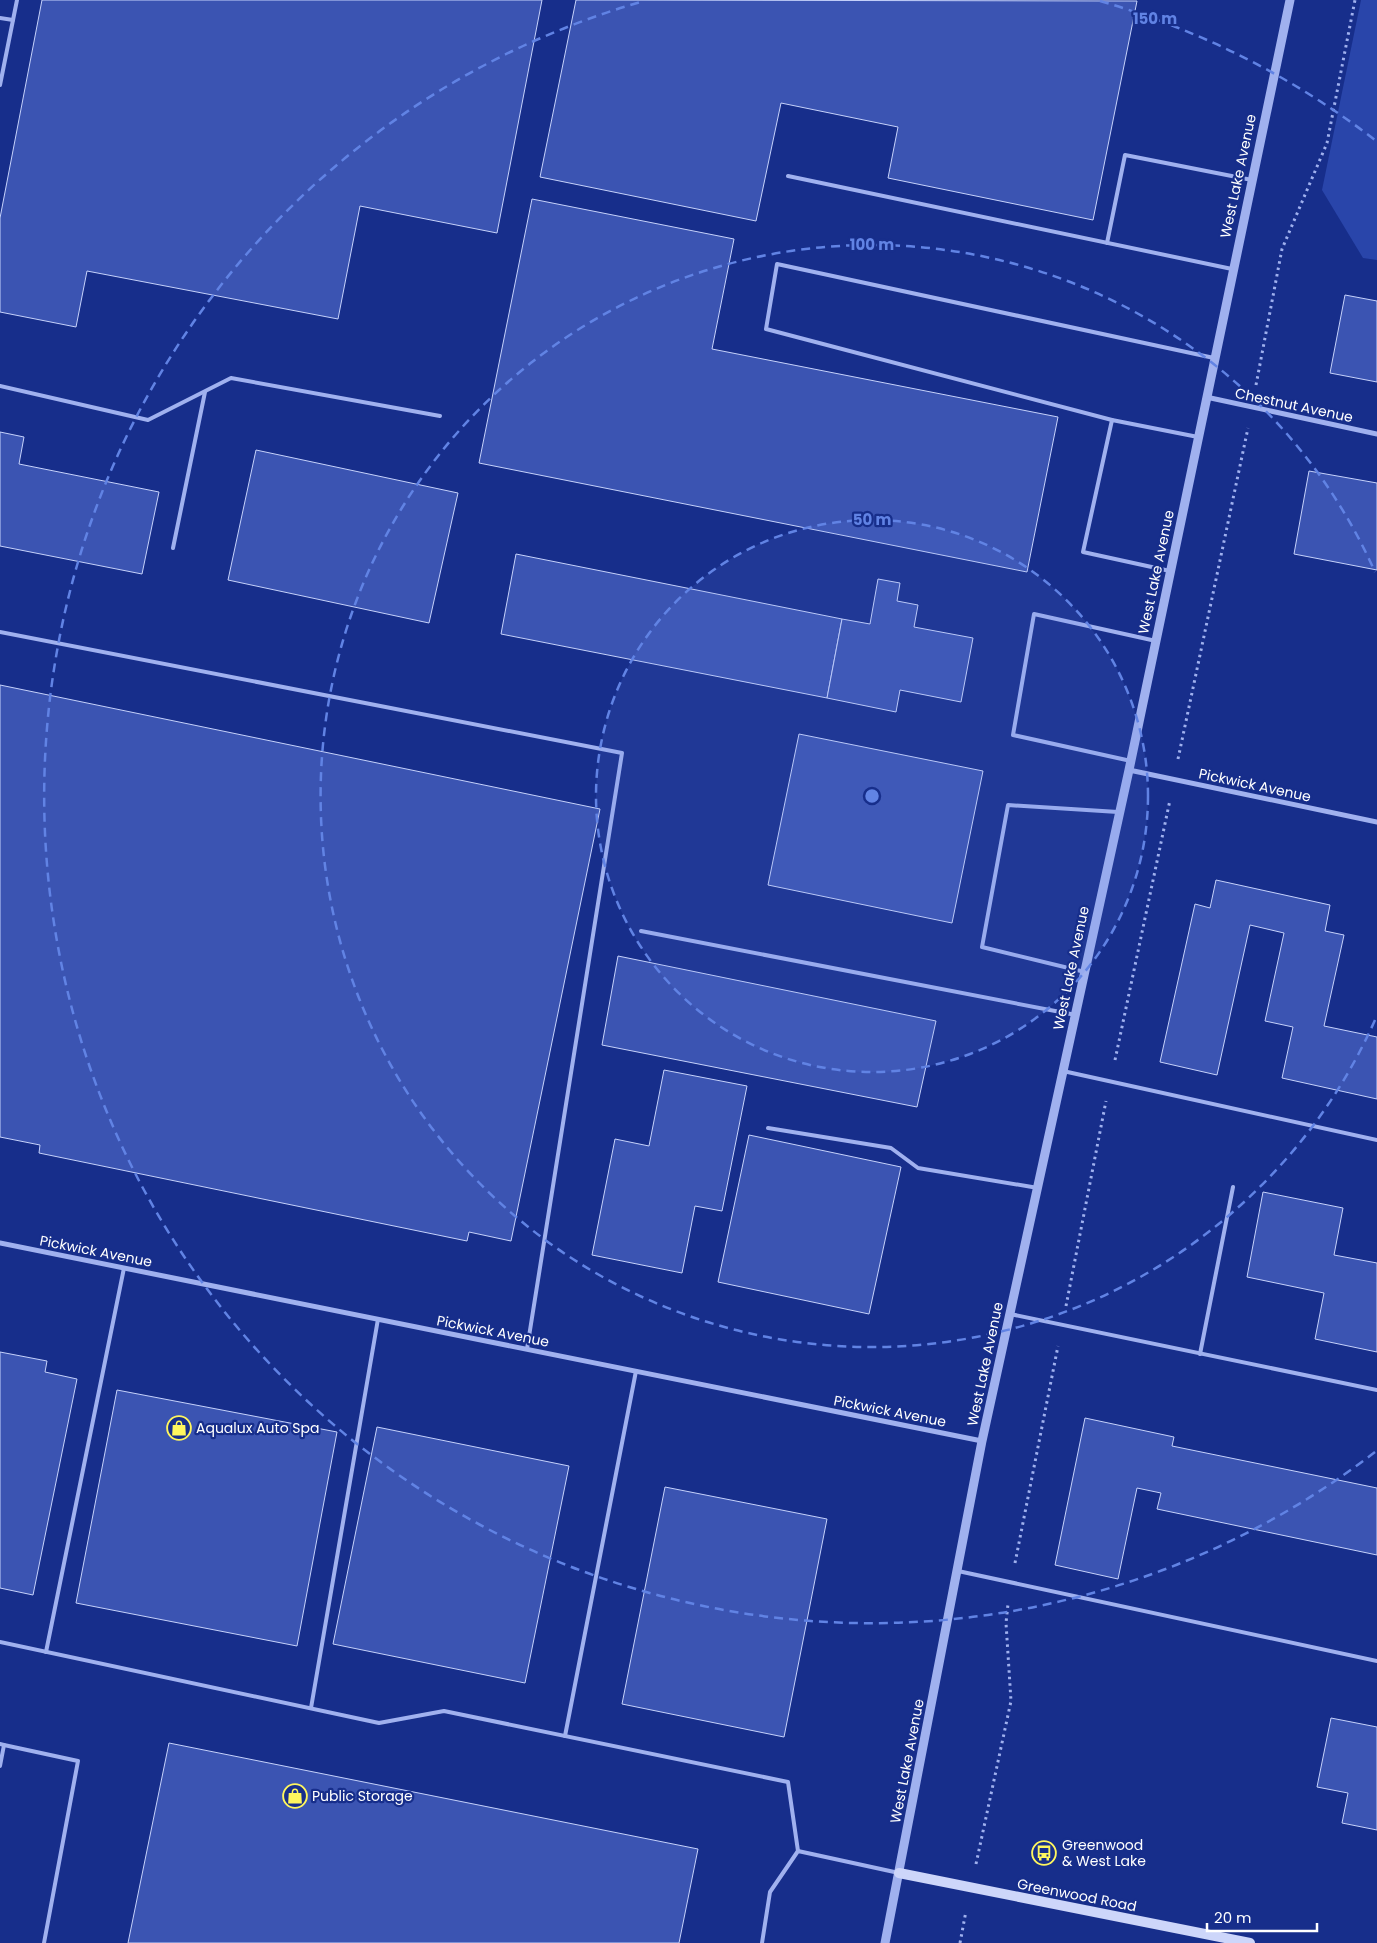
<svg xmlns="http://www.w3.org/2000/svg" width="1377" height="1943" viewBox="0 0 1377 1943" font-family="Poppins,sans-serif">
	<rect width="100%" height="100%" fill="#172e8b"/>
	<polygon fill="#2945aa" points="1361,0 1377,0 1377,260 1363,258 1322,190"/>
	<g fill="#3b54b2" stroke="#c6d2fb">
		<polygon points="42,0 542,0 497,233 360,206 338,319 87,271 76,327 0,312 0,218"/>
		<polygon points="576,0 1137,1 1093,220 888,178 898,127 781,103 756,221 540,177"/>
		<polygon points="532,199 734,239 712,349 1058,417 1027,572 479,463"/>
		<polygon points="1345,295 1377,301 1377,382 1330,373"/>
		<polygon points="0,432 24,437 19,464 159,492 142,574 0,546"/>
		<polygon points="256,450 458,493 429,623 228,580"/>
		<polygon points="1309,471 1377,483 1377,570 1294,554"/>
		<polygon points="516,554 842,619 827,698 501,634"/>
		<polygon points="878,579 900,583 897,601 918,605 914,627 973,638 961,702 900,690 896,712 827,698 842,619 870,624"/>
		<polygon points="0,685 600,809 511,1241 469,1232 467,1241 39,1153 40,1145 0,1137"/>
		<polygon points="799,734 983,771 952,923 768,885"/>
		<polygon points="1216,880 1330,905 1325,931 1344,935 1324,1026 1377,1037 1377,1099 1282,1078 1293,1027 1265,1021 1284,933 1250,925 1217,1075 1160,1062 1195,904 1210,908"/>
		<polygon points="618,956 936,1021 917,1107 602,1045"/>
		<polygon points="664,1070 747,1086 722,1211 695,1206 682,1273 592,1255 615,1139 649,1146"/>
		<polygon points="749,1135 901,1167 869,1314 718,1282"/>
		<polygon points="1263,1192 1343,1208 1334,1255 1377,1263 1377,1352 1315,1339 1324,1293 1247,1277"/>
		<polygon points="0,1352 47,1361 45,1372 77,1379 33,1595 0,1588"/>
		<polygon points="117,1390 337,1432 297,1646 76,1603"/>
		<polygon points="1085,1418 1174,1437 1172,1446 1377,1488 1377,1555 1157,1509 1161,1493 1137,1488 1118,1579 1055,1565"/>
		<polygon points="377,1427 569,1466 525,1683 333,1644"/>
		<polygon points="665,1487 827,1519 784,1737 622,1704"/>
		<polygon points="1331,1718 1377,1727 1377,1830 1342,1823 1348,1793 1317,1787"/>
		<polygon points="169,1743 698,1849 679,1943 128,1943"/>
	</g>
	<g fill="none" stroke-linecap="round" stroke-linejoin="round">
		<g stroke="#a0b1ef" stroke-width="3" stroke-dasharray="2.5 4" stroke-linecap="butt">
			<polyline points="1256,385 1282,249 1327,143 1355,0"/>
			<polyline points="1178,759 1248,428"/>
			<polyline points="1115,1060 1170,800"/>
			<polyline points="1066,1306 1106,1101"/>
			<polyline points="1015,1563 1058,1346"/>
			<polyline points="976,1864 1011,1701 1006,1623 1008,1604"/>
			<polyline points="960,1943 966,1911"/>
		</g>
		<g stroke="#a0b1ef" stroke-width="4">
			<polyline points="0,18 13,20"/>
			<polyline points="0,85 17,0"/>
			<polyline points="788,176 1232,269"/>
			<polyline points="1107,243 1125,155 1252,180"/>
			<polyline points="0,386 148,420 231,378 440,416"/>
			<polyline points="1112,420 766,329 777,264 1214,358"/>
			<polyline points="173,548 205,392"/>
			<polyline points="1170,571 1083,552 1112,420 1198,437"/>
			<polyline points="0,632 622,753 527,1349"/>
			<polyline points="1131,761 1013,735 1034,614 1156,641"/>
			<polyline points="641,931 1076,1015"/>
			<polyline points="1085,972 982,947 1008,805 1118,812"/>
			<polyline points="1063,1071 1377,1140"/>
			<polyline points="768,1128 891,1148 918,1168 1038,1188"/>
			<polyline points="1010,1314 1377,1390"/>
			<polyline points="1200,1354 1233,1187"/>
			<polyline points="958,1571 1377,1661"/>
			<polyline points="0,1642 379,1723 444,1711 788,1782 798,1851"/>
			<polyline points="46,1652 124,1268"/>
			<polyline points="311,1708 378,1319"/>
			<polyline points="565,1736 636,1371"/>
			<polyline points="0,1744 4,1745 0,1766"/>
			<polyline points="4,1745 78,1761 44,1943"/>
			<polyline points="762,1943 770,1892 798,1851 899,1873"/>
		</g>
		<g stroke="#a0b1ef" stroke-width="5">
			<polyline points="1206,397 1377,434"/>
			<polyline points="1129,770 1377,822"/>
			<polyline points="0,1243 982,1441"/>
		</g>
		<polyline stroke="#a0b1ef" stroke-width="9" points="885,1943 982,1441 1129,770 1290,0"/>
		<polyline stroke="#cdd6fa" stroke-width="10" points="899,1873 1250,1943"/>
	</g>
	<circle cx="872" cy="796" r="276" fill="#6183e4" fill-opacity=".12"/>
	<g fill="none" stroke="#6183e4" stroke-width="2.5" stroke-dasharray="9 6">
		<circle cx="872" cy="796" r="276"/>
		<path d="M1375 1020A551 551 0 1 1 1375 572"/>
		<path d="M1375 1452A827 827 0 1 1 644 1M1100 1A827 827 0 0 1 1375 140"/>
	</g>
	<defs>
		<g id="shop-ring" transform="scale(1.25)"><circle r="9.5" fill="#172e8b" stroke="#fff65e" stroke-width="1.5"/><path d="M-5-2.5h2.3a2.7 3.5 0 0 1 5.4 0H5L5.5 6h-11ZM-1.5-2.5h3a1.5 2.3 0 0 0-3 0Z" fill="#fff65e"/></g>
		<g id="bus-ring" transform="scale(1.25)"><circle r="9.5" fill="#172e8b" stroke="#fff65e" stroke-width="1.5"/><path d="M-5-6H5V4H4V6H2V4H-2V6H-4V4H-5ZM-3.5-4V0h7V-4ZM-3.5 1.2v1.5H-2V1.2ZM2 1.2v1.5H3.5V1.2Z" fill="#fff65e"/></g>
	</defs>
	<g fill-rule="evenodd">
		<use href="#shop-ring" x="179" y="1428"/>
		<use href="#shop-ring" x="295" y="1796"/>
		<use href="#bus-ring" x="1044" y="1853"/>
	</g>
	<g text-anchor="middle" stroke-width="4.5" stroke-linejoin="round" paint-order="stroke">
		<g font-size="14" fill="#fff" stroke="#172e8b">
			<text transform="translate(1238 176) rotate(-78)" y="5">West Lake Avenue</text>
			<text transform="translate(1294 405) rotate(12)" y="5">Chestnut Avenue</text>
			<text transform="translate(1156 572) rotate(-78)" y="5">West Lake Avenue</text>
			<text transform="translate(1255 785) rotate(12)" y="5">Pickwick Avenue</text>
			<text transform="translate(1071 968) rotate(-78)" y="5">West Lake Avenue</text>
			<text transform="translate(96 1251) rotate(11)" y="5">Pickwick Avenue</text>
			<text transform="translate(493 1331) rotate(11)" y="5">Pickwick Avenue</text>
			<text transform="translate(985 1364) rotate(-78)" y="5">West Lake Avenue</text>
			<text transform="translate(890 1411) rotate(11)" y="5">Pickwick Avenue</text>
			<text transform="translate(907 1761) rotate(-79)" y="5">West Lake Avenue</text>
			<text transform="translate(1077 1895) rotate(11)" y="5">Greenwood Road</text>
		</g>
		<g font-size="14" fill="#fff" stroke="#172e8b" text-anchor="start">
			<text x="196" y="1433">Aqualux Auto Spa</text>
			<text x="312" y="1801">Public Storage</text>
			<text x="1062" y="1850">Greenwood<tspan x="1062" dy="16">&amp; West Lake</tspan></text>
		</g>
	</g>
	<circle cx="872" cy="796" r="8" fill="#6183e4" stroke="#172e8b" stroke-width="2.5"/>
	<g font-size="15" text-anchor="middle" font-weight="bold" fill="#6183e4" stroke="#172e8b" stroke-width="4.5" stroke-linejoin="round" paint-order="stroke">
		<text x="1155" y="24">150 m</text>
		<text x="872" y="250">100 m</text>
		<text x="872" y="525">50 m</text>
	</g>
	<path d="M1207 1923v8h110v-8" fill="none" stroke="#ffffff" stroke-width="2.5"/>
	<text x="1214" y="1923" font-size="15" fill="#ffffff" stroke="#172e8b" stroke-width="4" paint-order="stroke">20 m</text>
</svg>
